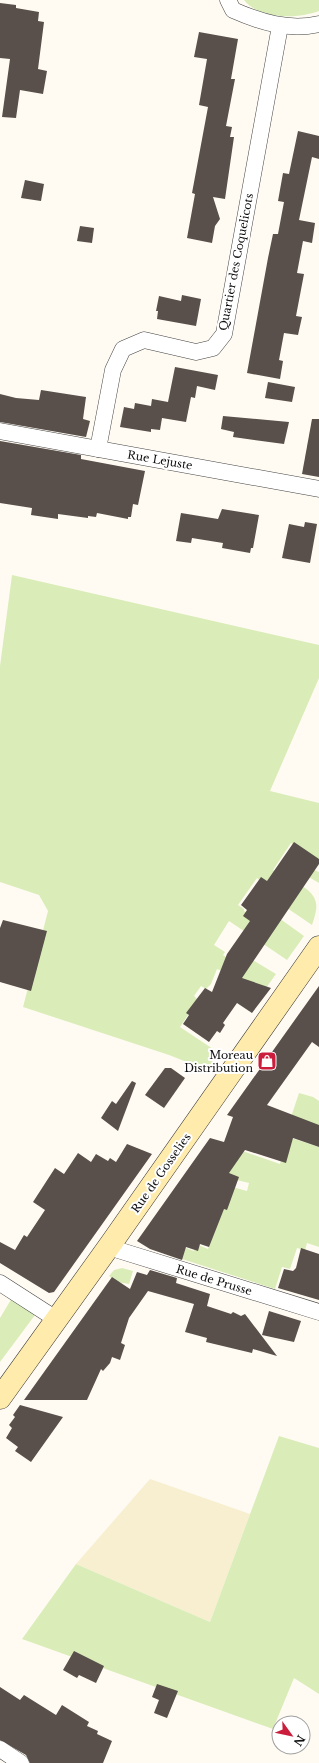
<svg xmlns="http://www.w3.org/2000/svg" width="319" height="1763" viewBox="0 0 319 1763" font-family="'Libre Baskerville',serif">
	<rect width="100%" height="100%" fill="#fffbf2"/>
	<polygon fill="#f7efd0" points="150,1479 250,1514 210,1622 76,1564"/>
	<g fill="#daedb9">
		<path d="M 244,0 L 319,0 L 319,11 C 297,19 260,20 244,0 Z"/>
		<path d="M 12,575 L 319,645 L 319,678 L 270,791 L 319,803 L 319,861 L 291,843 L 273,870 L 299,888 L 301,885 C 319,897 319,905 312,925 L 287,908 L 263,883 L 257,878 L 238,905 L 244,909 L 244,911 L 270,930 L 279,918 L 304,936 L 287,960 L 229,921 L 214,945 L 225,952 L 223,955 L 244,969 L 251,959 L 276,974 L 266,988 L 217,969 L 211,984 L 206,989 L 201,986 L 194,996 L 198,1000 L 180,1027 L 219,1053 L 207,1070 L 169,1055 L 23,1007 L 48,911 L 39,895 L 0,882 L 0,666 Z"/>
		<polygon points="312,869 319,872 319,883 307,876"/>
		<polygon points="299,1093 313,1097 319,1101 319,1126 290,1120"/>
		<polygon points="270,1131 319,1147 319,1247 307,1243 305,1250 297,1248 290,1269 282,1267 275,1289 179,1258 181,1246 194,1251 196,1244 208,1249 229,1186 247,1191 249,1183 224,1177 228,1146 280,1164 283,1153"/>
		<polygon points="122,1268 133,1271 129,1284 117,1282 109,1276 114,1270"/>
		<polygon points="12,1298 32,1310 35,1315 0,1362 0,1318"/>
		<polygon points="279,1436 319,1448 319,1694 294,1678 273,1729 22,1639 76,1564 210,1622"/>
	</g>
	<g fill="#594f4b">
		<polygon points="0,3 16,5 16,8 39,12 38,21 44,22 38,69 47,71 43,94 20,90 16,118 2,117 10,59 0,58"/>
		<polygon points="199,32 238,39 231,79 235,79 226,126 232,127 230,137 234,137 225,199 213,197 220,219 215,226 212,243 187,238 195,194 192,193 208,107 199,105 207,59 194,57"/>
		<polygon points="298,131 319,136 319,159 312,157 299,220 315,223 312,243 303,241 297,273 304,274 296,316 302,317 298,335 284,333 279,360 283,361 280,379 247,373 268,258 273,234 278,234 284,202 278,201 283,173 289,174"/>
		<polygon points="25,180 44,184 41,201 21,198"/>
		<polygon points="80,226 94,228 92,243 77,241"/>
		<polygon points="182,295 201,299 196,326 157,319 158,311 156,311 159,296 181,301"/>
		<polygon points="175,367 218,375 215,390 197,386 195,398 191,397 186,422 162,418 160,430 151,429 151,432 120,427 124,407 134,409 135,403 151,406 152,399 168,402"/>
		<polygon points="268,382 295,387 292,402 265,398"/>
		<polygon points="41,390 86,397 83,419 90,421 86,437 0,422 0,394 16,398 39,400"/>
		<polygon points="223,416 289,422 284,444 233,437 234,432 221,429"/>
		<polygon points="312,419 319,419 319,477 302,474"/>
		<polygon points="0,441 81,455 81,459 145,471 138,505 133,504 131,517 128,517 128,519 97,513 96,517 88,516 88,518 58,514 58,519 31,515 32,508 0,503"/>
		<polygon points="222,509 259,515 253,548 251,548 250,553 222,548 223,543 192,538 191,543 176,541 181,513 218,519"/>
		<polygon points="305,522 317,524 310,563 282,558 289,524 304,527"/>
		<polygon points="294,842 319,859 319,864 242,978 271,988 252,1013 237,1003 223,1023 225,1025 220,1033 217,1031 209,1042 183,1024 189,1015 186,1013 205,988 212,992 227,954 250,921 243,916 247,910 241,905 261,877 267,881"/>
		<polygon points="3,920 47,931 31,991 0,982 0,928"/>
		<polygon points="319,986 319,1047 312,1042 267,1105 319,1125 319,1147 293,1138 286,1163 245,1150 229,1173 239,1177 227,1210 224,1209 209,1247 200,1244 198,1251 186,1247 182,1260 150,1249 137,1241 210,1138 224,1142 233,1117 227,1115"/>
		<polygon points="165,1068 171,1068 185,1078 164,1108 145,1095"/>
		<polygon points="132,1081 136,1083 118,1131 101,1118 112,1101 116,1104"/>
		<polygon points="127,1144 152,1154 54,1292 49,1293 0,1263 0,1242 15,1250 24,1235 27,1237 45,1210 33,1202 55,1168 64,1174 78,1153 91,1162 96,1154 108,1161 110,1158 116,1162"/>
		<polygon points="301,1248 319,1254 319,1300 278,1288 284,1269 293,1271 296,1268"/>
		<polygon points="150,1270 177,1278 176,1283 210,1294 207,1306 231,1314 233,1312 241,1316 245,1314 277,1356 253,1349 252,1353 206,1342 207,1338 185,1332 194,1304 148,1291 129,1318 121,1343 125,1345 120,1360 112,1357 110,1363 103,1371 101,1369 87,1400 24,1400 112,1277 130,1289 137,1272 147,1275"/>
		<polygon points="269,1311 301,1321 294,1342 262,1335"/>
		<polygon points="20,1405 63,1417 31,1462 15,1451 18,1447 6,1438 12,1428 9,1425 15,1417 13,1415"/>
		<polygon points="74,1651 104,1666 96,1683 79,1675 77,1678 63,1670"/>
		<polygon points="157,1684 178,1691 167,1718 154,1713 159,1700 152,1697"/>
		<polygon points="0,1687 20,1700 24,1695 56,1715 62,1705 89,1722 87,1726 98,1731 97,1734 112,1741 103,1763 30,1763 26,1755 0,1740"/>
	</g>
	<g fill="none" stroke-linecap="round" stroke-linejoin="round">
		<g stroke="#434343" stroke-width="17">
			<g id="minor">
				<path d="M 228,0 L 233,10 C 260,22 289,31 319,24"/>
				<polyline points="0,431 319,489"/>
				<polyline points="98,449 113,370 123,349 144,340 196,352 213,348 224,334 280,26"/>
				<polyline points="110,1245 118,1250 319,1312"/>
				<polyline points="0,1283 56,1319"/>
				<polyline points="0,1749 21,1763"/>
			</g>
		</g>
		<g stroke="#323232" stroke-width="23">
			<polyline id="secondary" points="0,1398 110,1245 319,947"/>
		</g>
		<use href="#minor" stroke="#fff" stroke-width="16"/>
		<use href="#secondary" stroke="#ffecad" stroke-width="22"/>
	</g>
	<defs>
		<g id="shop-square" transform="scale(1)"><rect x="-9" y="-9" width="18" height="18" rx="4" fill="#ca1e3c" stroke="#fff"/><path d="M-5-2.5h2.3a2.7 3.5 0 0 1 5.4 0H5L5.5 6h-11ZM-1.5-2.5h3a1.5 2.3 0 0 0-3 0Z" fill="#fff"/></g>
	</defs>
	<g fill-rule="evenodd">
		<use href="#shop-square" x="267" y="1061"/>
	</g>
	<g text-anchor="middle" stroke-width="4" stroke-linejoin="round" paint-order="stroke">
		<g font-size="11" fill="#101010" stroke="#fff">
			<text transform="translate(236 262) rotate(-79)" y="4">Quartier des Coquelicots</text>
			<text transform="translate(160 460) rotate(10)" y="4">Rue Lejuste</text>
			<text transform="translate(161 1173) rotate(-55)" y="4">Rue de Gosselies</text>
			<text transform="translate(214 1280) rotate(17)" y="4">Rue de Prusse</text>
		</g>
		<g font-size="11" fill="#101010" stroke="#fff" text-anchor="end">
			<text x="253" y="1059">Moreau<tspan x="253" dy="13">Distribution</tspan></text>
		</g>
	</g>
	<g transform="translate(291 1735) rotate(123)"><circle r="19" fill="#ffffff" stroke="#9f9f9f"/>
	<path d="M0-3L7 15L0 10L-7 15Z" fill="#ca1e3c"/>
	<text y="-6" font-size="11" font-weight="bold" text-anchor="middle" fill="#101010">N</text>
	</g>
</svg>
